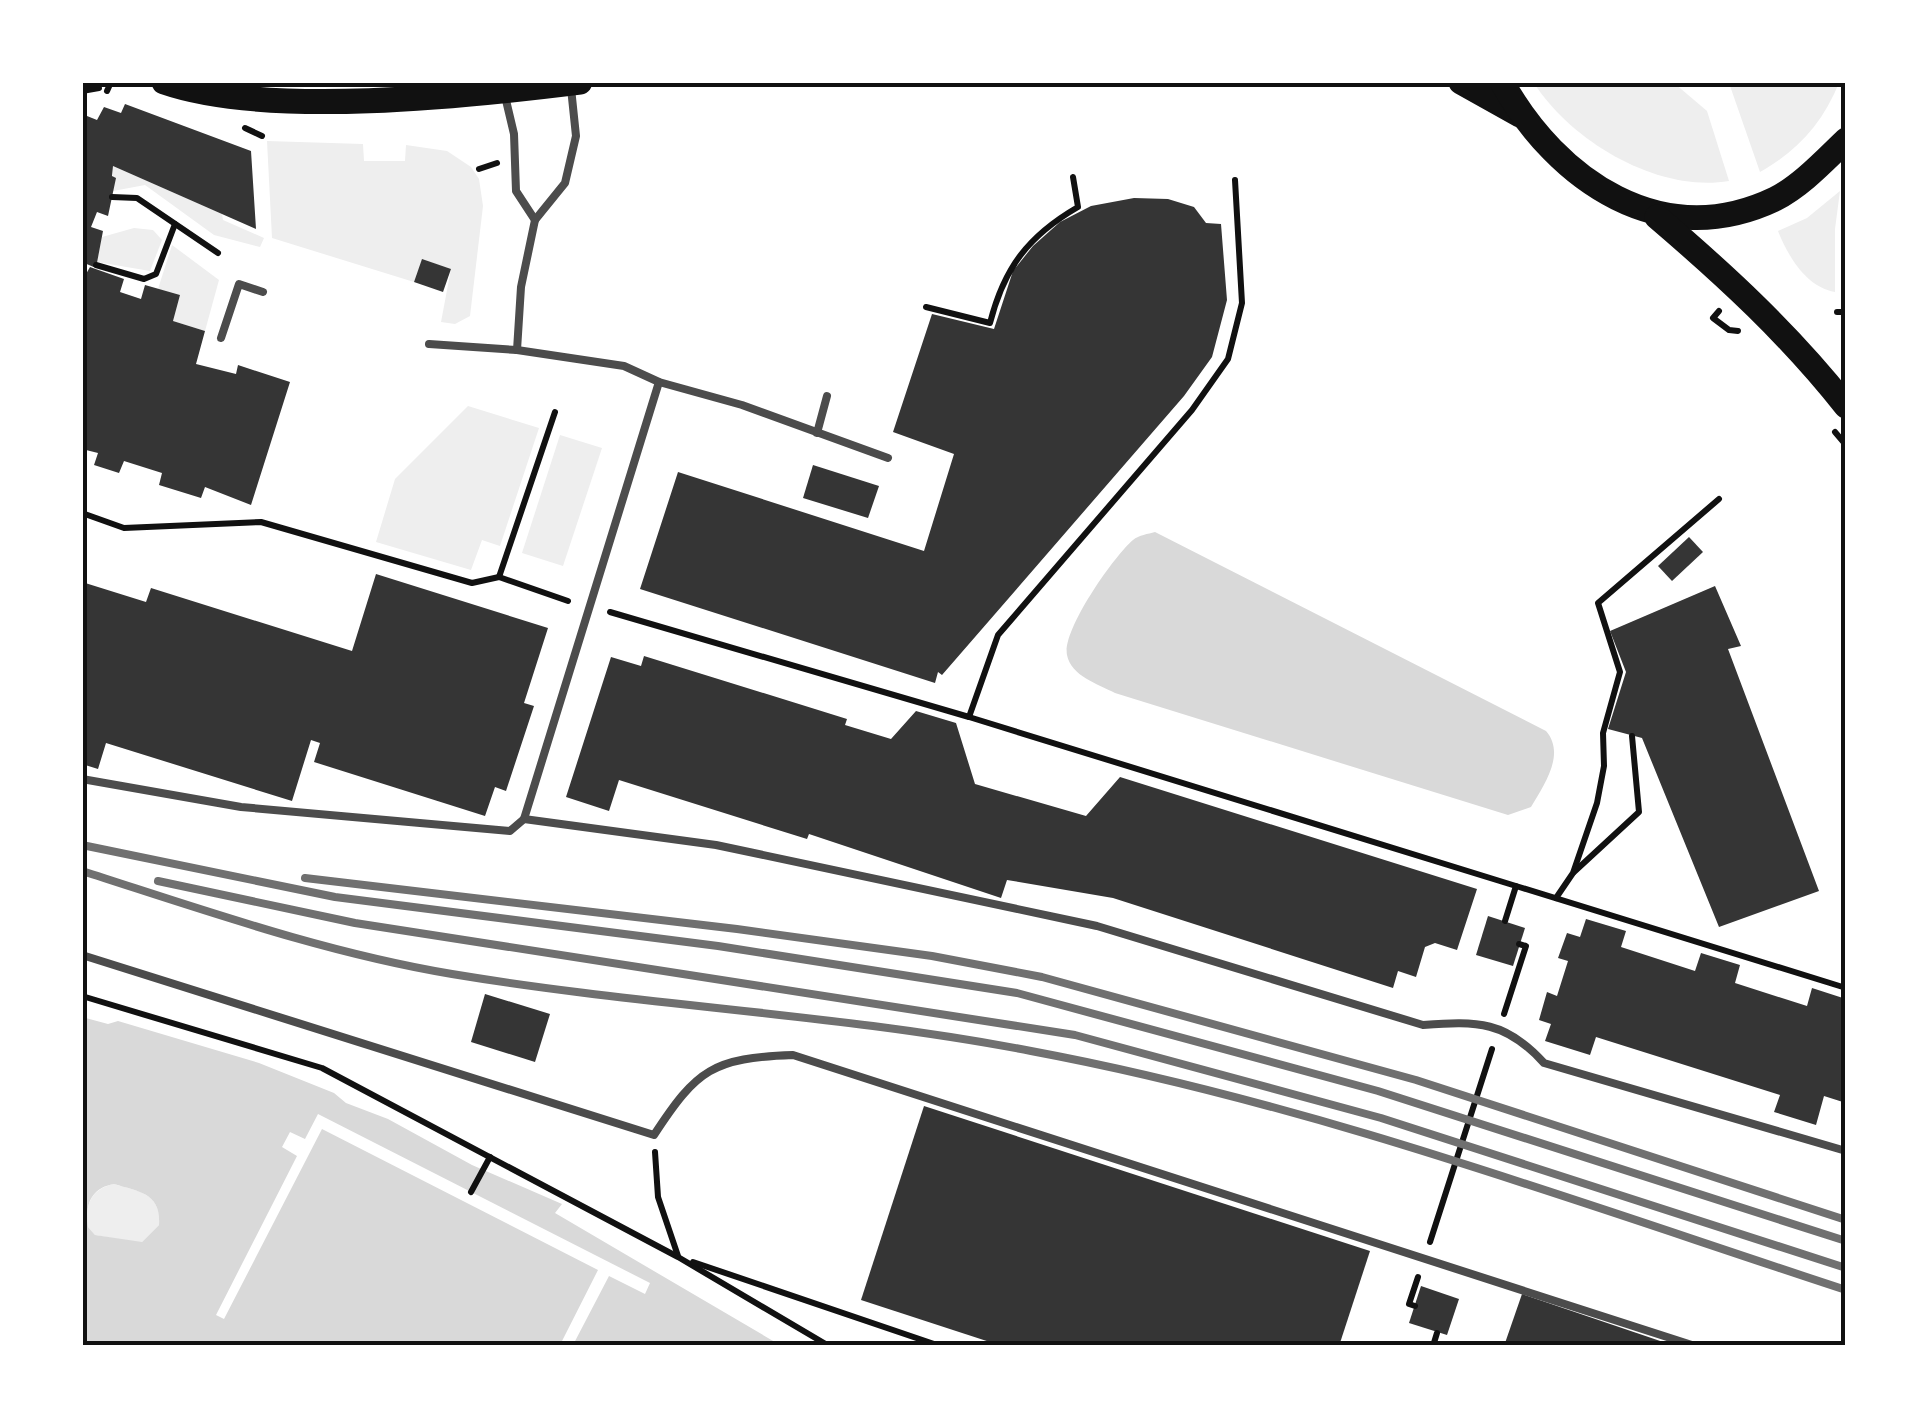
<svg xmlns="http://www.w3.org/2000/svg" width="1928" height="1428" viewBox="0 0 1928 1428" font-family="Cabin,sans-serif">
	<rect width="100%" height="100%" fill="#fff"/>
	<g fill="#eee">
		<path d="M 1534,83 L 1674,83 L 1707,111 L 1729,181 C 1658,193 1572,142 1534,83 Z"/>
		<path d="M 1729,83 L 1729,82 L 1839,83 C 1823,122 1798,151 1760,172 Z"/>
		<polygon points="267,141 363,144 364,161 405,161 406,145 447,151 471,167 479,179 483,206 470,316 455,324 441,322 451,269 422,260 414,282 272,238"/>
		<polygon points="113,166 222,214 223,220 264,238 260,247 214,235 145,185 113,191"/>
		<path d="M 1840,191 L 1835,229 L 1835,292 C 1806,287 1788,256 1778,231 L 1807,218 Z"/>
		<polygon points="134,228 153,230 162,240 150,271 97,262 102,237"/>
		<polygon points="172,245 219,280 205,331 173,321 180,295 158,289"/>
		<polygon points="468,406 539,428 500,546 482,540 471,570 376,542 395,479"/>
		<polygon points="560,435 602,448 563,566 522,553"/>
		<path d="M 114,1184 C 140,1192 161,1193 159,1225 L 141,1243 L 95,1235 L 88,1227 C 85,1206 90,1189 114,1184 Z"/>
	</g>
	<g fill="#d9d9d9" fill-rule="evenodd">
		<path d="M 1155,532 L 1546,731 C 1566,754 1544,785 1531,807 L 1508,815 L 1115,693 C 1098,684 1071,676 1067,655 C 1062,630 1114,556 1133,540 C 1139,535 1148,534 1155,532 Z"/>
		<path d="M 82,1017 L 108,1024 L 118,1021 L 259,1063 L 334,1093 L 346,1103 L 388,1119 L 472,1165 L 562,1204 L 555,1213 L 780,1345 L 83,1345 ZM 114,1184 C 140,1192 161,1193 159,1225 L 142,1242 L 95,1235 L 88,1227 C 85,1206 90,1188 114,1184 Z"/>
	</g>
	<polygon fill="#fff" points="318,1114 650,1283 645,1294 609,1276 573,1345 560,1345 598,1270 322,1129 224,1319 216,1315 297,1156 282,1147 290,1132 305,1139"/>
	<g fill="#353535">
		<polygon points="125,104 251,151 256,229 113,166 112,176 116,178 108,216 97,212 91,227 103,231 96,268 82,262 82,114 97,120 104,107 121,113"/>
		<polygon points="1134,198 1168,199 1194,207 1206,223 1221,224 1227,300 1212,357 1184,396 942,675 938,672 935,683 640,589 678,472 924,551 954,454 893,432 932,314 994,329 1013,271 1033,246 1060,222 1091,206"/>
		<polygon points="422,259 451,269 443,292 414,282"/>
		<polygon points="90,267 124,279 120,292 141,299 145,285 180,295 173,321 205,331 196,364 236,374 238,365 290,382 251,505 205,487 201,498 159,485 162,473 124,461 119,473 94,465 98,453 82,449 82,281"/>
		<polygon points="813,465 879,486 868,518 803,498"/>
		<polygon points="1689,537 1703,552 1672,581 1658,566"/>
		<polygon points="376,574 548,628 524,703 534,706 506,791 495,787 485,816 314,762 320,743 311,740 292,801 106,743 98,769 82,764 82,582 146,602 151,588 352,651"/>
		<polygon points="1715,586 1741,646 1728,649 1819,891 1719,927 1642,738 1608,729 1626,672 1610,631"/>
		<polygon points="644,656 847,719 845,725 891,739 916,711 956,723 975,784 1086,816 1120,777 1477,889 1457,950 1435,943 1425,947 1416,977 1398,971 1393,988 1113,898 1007,880 1001,898 809,834 807,839 619,780 609,811 566,797 611,657 641,666"/>
		<polygon points="1488,916 1525,928 1513,966 1476,955"/>
		<polygon points="1586,919 1626,931 1621,947 1695,971 1701,953 1740,965 1735,983 1807,1006 1812,988 1846,999 1846,1103 1824,1096 1816,1125 1774,1112 1780,1095 1596,1037 1590,1055 1545,1041 1551,1024 1539,1020 1547,992 1557,996 1568,961 1558,958 1567,933 1580,937"/>
		<polygon points="485,994 550,1014 535,1062 471,1042"/>
		<polygon points="924,1106 1370,1251 1339,1346 1002,1346 861,1300"/>
		<polygon points="1421,1286 1459,1299 1447,1335 1409,1323"/>
		<polygon points="1522,1294 1672,1345 1672,1346 1504,1346"/>
	</g>
	<g fill="none" stroke-linecap="round" stroke-linejoin="round">
		<g stroke="#111" stroke-width="6">
			<polyline points="82,91 99,88"/>
			<polyline points="107,91 111,82"/>
			<polyline points="245,128 262,136"/>
			<polyline points="479,169 497,163"/>
			<polyline points="112,197 137,198 218,253"/>
			<polyline points="96,265 144,279 156,274 175,224"/>
			<path d="M 926,307 L 990,323 C 1004,268 1028,236 1078,207 L 1073,177"/>
			<polyline points="1719,311 1713,318 1729,330 1738,331"/>
			<polyline points="1837,312 1846,312"/>
			<polyline points="555,412 499,577 568,601"/>
			<polyline points="1835,432 1846,445"/>
			<polyline points="82,513 124,528 261,522 472,583 499,577"/>
			<polyline points="610,612 969,717 998,635 1192,410 1228,359 1242,303 1235,180"/>
			<polyline points="969,717 1516,886 1505,921"/>
			<polyline points="1574,872 1639,812 1632,736"/>
			<polyline points="1516,886 1846,988"/>
			<polyline points="1556,898 1573,873 1597,803 1604,766 1603,733 1620,672 1598,603 1719,499"/>
			<polyline points="82,996 322,1068 678,1257 829,1346"/>
			<polyline points="1504,1014 1526,946 1519,944"/>
			<polyline points="655,1152 658,1197 678,1256"/>
			<polyline points="471,1192 490,1157"/>
			<polyline points="1430,1242 1492,1049"/>
			<polyline points="693,1262 940,1346"/>
			<polyline points="1415,1306 1409,1304 1418,1277"/>
			<polyline points="1433,1346 1437,1333"/>
		</g>
		<g stroke="#4c4c4c" stroke-width="8">
			<polyline points="505,96 514,134 516,191 535,220"/>
			<polyline points="221,338 239,284 263,292"/>
			<polyline points="429,344 517,350 624,366 659,382 742,405 888,458"/>
			<polyline points="517,350 521,287 535,220 565,183 576,136 571,88"/>
			<polyline points="817,433 827,396"/>
			<polyline points="82,779 241,807 510,831 524,819 659,382"/>
			<path d="M 524,819 L 716,845 L 1097,926 L 1423,1025 C 1478,1021 1506,1021 1544,1063 L 1846,1151"/>
			<path d="M 82,955 L 654,1135 C 697,1069 713,1058 793,1055 L 1695,1346"/>
		</g>
		<g stroke="#111" stroke-width="25">
			<path d="M 164,82 C 268,118 468,96 580,82"/>
			<polyline points="1461,82 1520,115"/>
			<path d="M 1502,82 C 1557,181 1662,253 1775,199 C 1801,186 1825,160 1846,140"/>
			<path d="M 1657,217 C 1726,276 1789,334 1846,406"/>
		</g>
		<g stroke="#707070" stroke-width="8">
			<polyline points="82,845 335,897 718,946 1017,993 1378,1091 1846,1241"/>
			<path d="M 82,871 C 204,910 326,953 452,974 C 644,1006 839,1014 1031,1051 C 1310,1103 1577,1202 1846,1290"/>
			<polyline points="305,878 737,929 932,956 1042,977 1416,1080 1846,1220"/>
			<polyline points="158,881 355,923 1075,1035 1381,1118 1846,1268"/>
		</g>
	</g>
	<rect width="1928" height="1428" fill="none" stroke="#ffffff" stroke-width="170"/>
	<rect x="85" y="85" width="1758" height="1258" fill="none" stroke="#111" stroke-width="4"/>
</svg>
